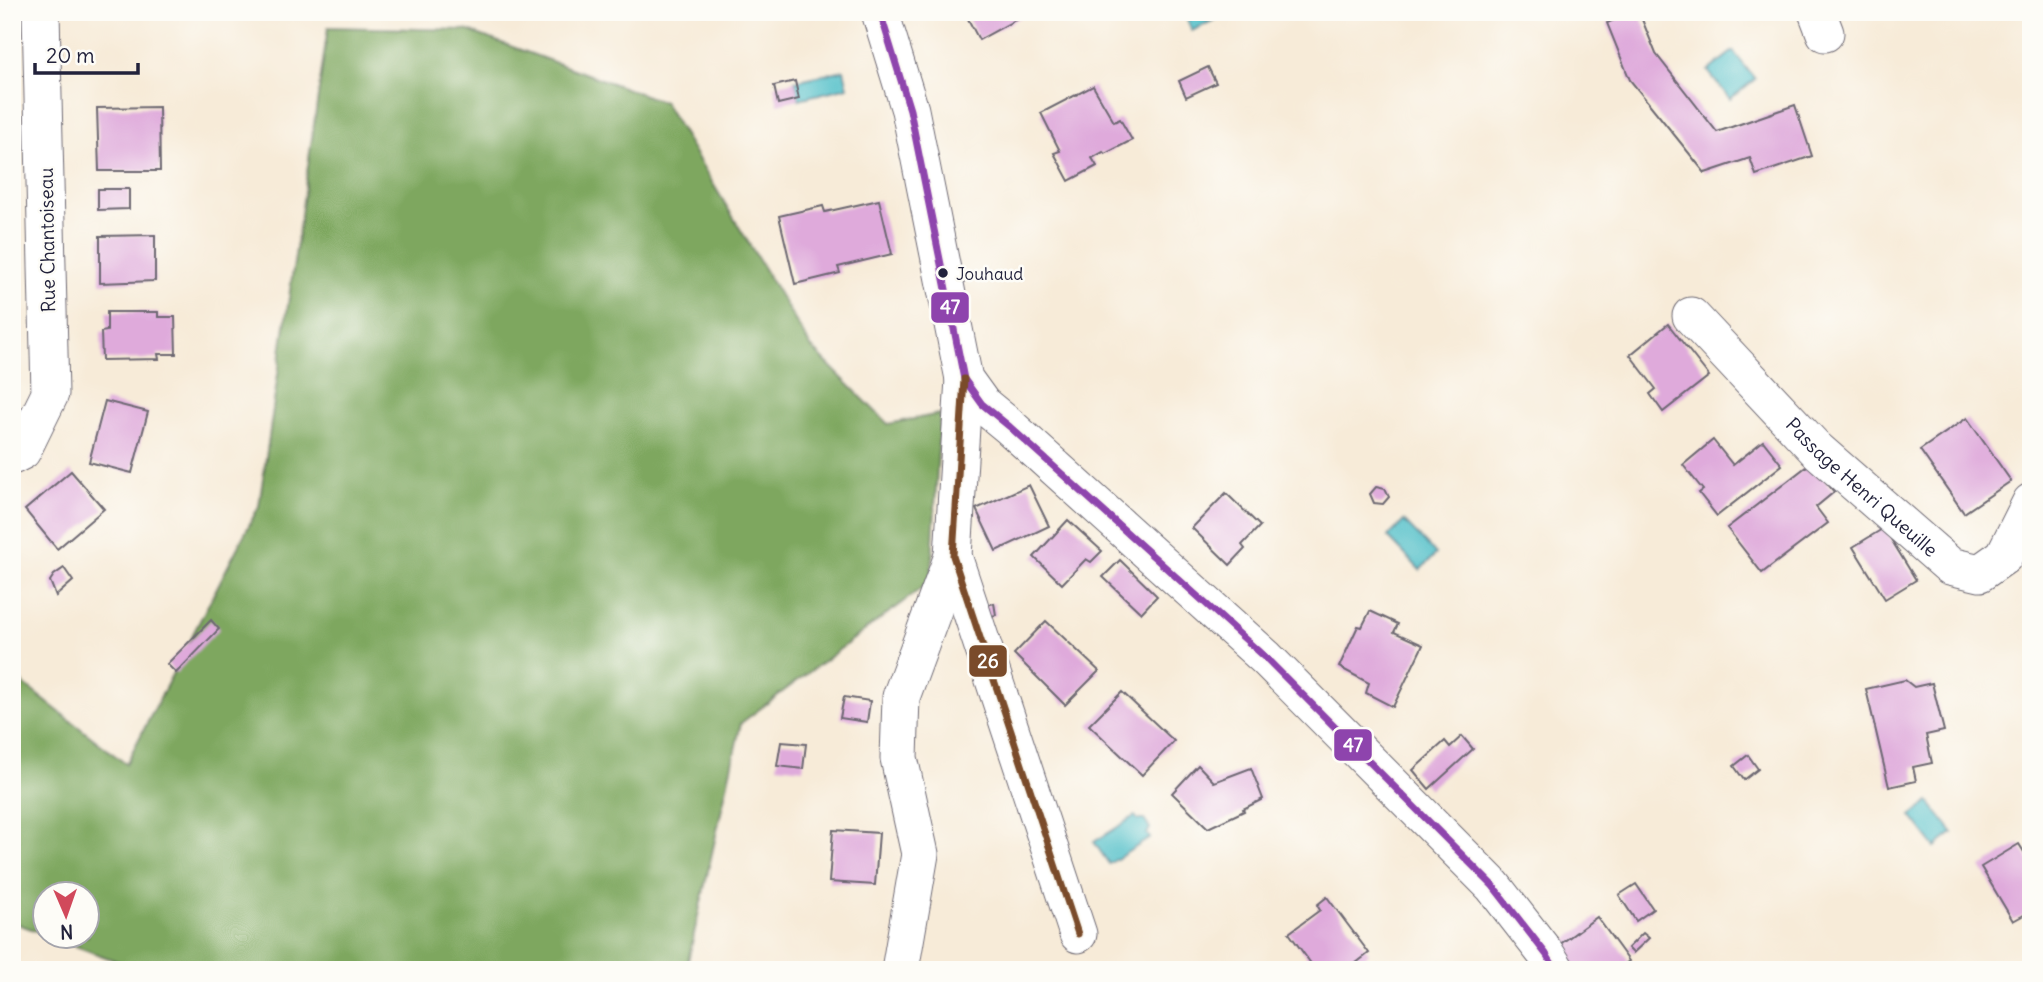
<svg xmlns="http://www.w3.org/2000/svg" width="2043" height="982" viewBox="0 0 2043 982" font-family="Delius,sans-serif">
	<rect width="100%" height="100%" fill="#fdfcf7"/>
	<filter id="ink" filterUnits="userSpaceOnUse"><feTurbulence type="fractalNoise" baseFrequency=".0143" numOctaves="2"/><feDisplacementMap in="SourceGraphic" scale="14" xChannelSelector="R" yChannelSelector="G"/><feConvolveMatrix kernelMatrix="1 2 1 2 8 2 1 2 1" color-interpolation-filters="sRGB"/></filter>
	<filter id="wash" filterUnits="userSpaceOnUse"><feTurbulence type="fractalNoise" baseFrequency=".00686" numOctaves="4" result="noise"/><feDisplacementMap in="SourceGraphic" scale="28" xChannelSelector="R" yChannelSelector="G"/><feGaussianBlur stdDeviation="1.57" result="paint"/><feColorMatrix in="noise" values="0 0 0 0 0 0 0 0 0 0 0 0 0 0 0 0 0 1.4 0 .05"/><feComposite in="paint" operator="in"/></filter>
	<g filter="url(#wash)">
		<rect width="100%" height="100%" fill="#f7ebd8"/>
		<polygon fill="#7ea75f" stroke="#50644d" stroke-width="2" points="328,27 466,30 664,102 811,347 888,424 940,414 931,581 741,723 686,970 141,970 51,937 88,936 88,894 46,894 45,934 12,922 12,675 126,764 259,506"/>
		<g fill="#52c0c9" stroke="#3a7182" stroke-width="2">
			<polygon points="1184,12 1216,12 1218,18 1192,31"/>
			<polygon points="1733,51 1755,79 1730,99 1708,71"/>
			<polygon points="844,70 848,87 799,99 795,81"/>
			<polygon points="1404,521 1436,554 1420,570 1388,537"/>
			<polygon points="1929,802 1953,833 1935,847 1911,816"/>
			<polygon points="1135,816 1138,820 1144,820 1150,828 1147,834 1150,838 1109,864 1094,842"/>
		</g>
		<g id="blocks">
			<g fill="#dfaadb">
				<polygon points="976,12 1030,12 979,40 968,19 978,14"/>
				<polygon points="1633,12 1639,12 1656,54 1717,132 1795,105 1812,156 1756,175 1750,158 1705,173 1630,80 1607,23"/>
				<polygon points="1208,67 1216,83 1186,97 1179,81"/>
				<polygon points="795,81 799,99 778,104 774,86"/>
				<polygon points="1093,86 1114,122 1120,119 1132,140 1105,154 1103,152 1092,158 1097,166 1069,181 1054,153 1060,151 1041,113"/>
				<polygon points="159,107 160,171 99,171 97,108"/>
				<polygon points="98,189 129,189 129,209 98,210"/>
				<polygon points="879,200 892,254 838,267 840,273 795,284 779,216 823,206 825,212"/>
				<polygon points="155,235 155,281 100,283 100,236"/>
				<polygon points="107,312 158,312 158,317 175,317 176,354 158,354 159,359 102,360 101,332 107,331"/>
				<polygon points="1668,324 1709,376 1663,412 1650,394 1656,389 1630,355"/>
				<polygon points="105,401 148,412 132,473 89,462"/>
				<polygon points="1967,418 2011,481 1964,513 1920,450"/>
				<polygon points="1713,440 1733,465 1763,441 1782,465 1717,516 1699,493 1703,490 1683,465"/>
				<polygon points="1811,463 1834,492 1816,507 1828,523 1762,573 1727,528"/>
				<polygon points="71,471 104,509 57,549 25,510"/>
				<polygon points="1029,485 1049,526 996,551 976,509"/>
				<polygon points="1376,487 1385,489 1389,497 1383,504 1374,503 1370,494"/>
				<polygon points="1226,493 1260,526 1242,545 1245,549 1230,565 1192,528"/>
				<polygon points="1068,520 1102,551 1091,562 1086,559 1062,584 1034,557"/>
				<polygon points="1884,528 1916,580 1885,599 1853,547"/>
				<polygon points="1120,560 1157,596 1141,613 1103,577"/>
				<polygon points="64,568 73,581 56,596 50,581 54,575"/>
				<polygon points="994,603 996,615 984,618 981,607"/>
				<polygon points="1370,611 1398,624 1394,632 1423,645 1393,707 1366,693 1369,683 1339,667 1358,626 1362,627"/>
				<polygon points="211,620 219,629 176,673 167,664"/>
				<polygon points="1046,621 1099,671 1065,705 1014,654"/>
				<polygon points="1905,680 1914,687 1932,683 1944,731 1926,735 1932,763 1913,767 1916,781 1889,787 1866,689"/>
				<polygon points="1122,692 1174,741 1142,775 1089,725"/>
				<polygon points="844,697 870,701 867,722 840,718"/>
				<polygon points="1462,736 1473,749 1429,789 1413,770 1445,741 1450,747"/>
				<polygon points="781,742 806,744 803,769 777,766"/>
				<polygon points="1748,755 1758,769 1744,780 1734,766"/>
				<polygon points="1198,765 1214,782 1251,768 1263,799 1243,809 1244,811 1208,828 1172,793"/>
				<polygon points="833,830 879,833 875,885 829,882"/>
				<polygon points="2019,844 2031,863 2031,911 2013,921 1981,867"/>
				<polygon points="1636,884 1653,909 1636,921 1619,895"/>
				<polygon points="1327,897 1369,953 1347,970 1306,970 1312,965 1289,933 1320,910 1317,905"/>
				<polygon points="1597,917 1629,961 1617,970 1577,970 1559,945"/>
				<polygon points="1643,933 1649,938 1633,953 1628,948"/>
			</g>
		</g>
	</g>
	<g filter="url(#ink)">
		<use href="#blocks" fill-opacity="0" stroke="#6d6872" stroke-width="2"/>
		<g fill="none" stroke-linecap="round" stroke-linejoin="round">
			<g stroke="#6d6872" stroke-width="39">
				<g id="minor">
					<polyline points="880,12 910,110 964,379 982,404 1010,427 1266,658 1493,886 1546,954 1556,970"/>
					<polyline points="1817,12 1825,33"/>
					<path id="s1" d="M 1691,316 L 1816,449 L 1950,566 L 1980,573 L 2004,556 L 2031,502"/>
					<polyline points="964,379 953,556 1078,934"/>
					<polyline points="12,456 22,451 50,394 41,12"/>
					<polyline points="900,970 920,854 899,758 901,697 953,556"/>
				</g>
			</g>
			<use href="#minor" stroke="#fff" stroke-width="37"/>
			<g stroke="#fdfcf7" stroke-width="12">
				<polyline id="bus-1" points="880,12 910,110 964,379 982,404 1010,427 1266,658 1493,886 1546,954 1556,970"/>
			</g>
			<g stroke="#fdfcf7" stroke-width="12">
				<polyline id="bus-2" points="964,379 953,556 1078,934"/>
			</g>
			<use href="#bus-1" stroke="#8e44ad" stroke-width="7"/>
			<use href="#bus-2" stroke="#7a4b2a" stroke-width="7"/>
		</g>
	</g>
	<circle fill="#22223b" stroke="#fdfcf7" stroke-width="2.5" cx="943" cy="273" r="6"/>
	<g text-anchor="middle" stroke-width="5" stroke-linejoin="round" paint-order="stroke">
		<g font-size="17" fill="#22223b" stroke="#fdfcf7" text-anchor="start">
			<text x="956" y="280">Jouhaud</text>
		</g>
		<g font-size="19" fill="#22223b" stroke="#fdfcf7">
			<text transform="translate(47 240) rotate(-91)" y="7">Rue Chantoiseau</text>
			<text dy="7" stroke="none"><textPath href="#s1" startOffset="242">Passage Henri Queuille</textPath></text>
		</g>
	</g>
	<g stroke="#fdfcf7" stroke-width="2.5">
		<rect x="930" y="291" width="40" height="33" rx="7" fill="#8e44ad"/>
		<rect x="968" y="644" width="40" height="34" rx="7" fill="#7a4b2a"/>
		<rect x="1333" y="728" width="40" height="34" rx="7" fill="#8e44ad"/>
	</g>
	<g font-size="19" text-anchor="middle" font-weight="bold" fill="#fff">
		<text x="950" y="314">47</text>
		<text x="988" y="668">26</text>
		<text x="1353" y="752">47</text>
	</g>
	<rect width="2043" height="982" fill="none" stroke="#fdfcf7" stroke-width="42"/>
	<g transform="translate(66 915) rotate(178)"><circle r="33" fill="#fdfcf7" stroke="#a5a5ac" stroke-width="2"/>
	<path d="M0-5L12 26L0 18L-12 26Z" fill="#d1495b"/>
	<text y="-10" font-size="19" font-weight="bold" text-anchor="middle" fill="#22223b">N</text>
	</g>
	<path d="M35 63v10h103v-10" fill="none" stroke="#22223b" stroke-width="3.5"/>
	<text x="46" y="63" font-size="21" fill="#22223b" stroke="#fdfcf7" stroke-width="5" paint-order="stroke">20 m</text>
</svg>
